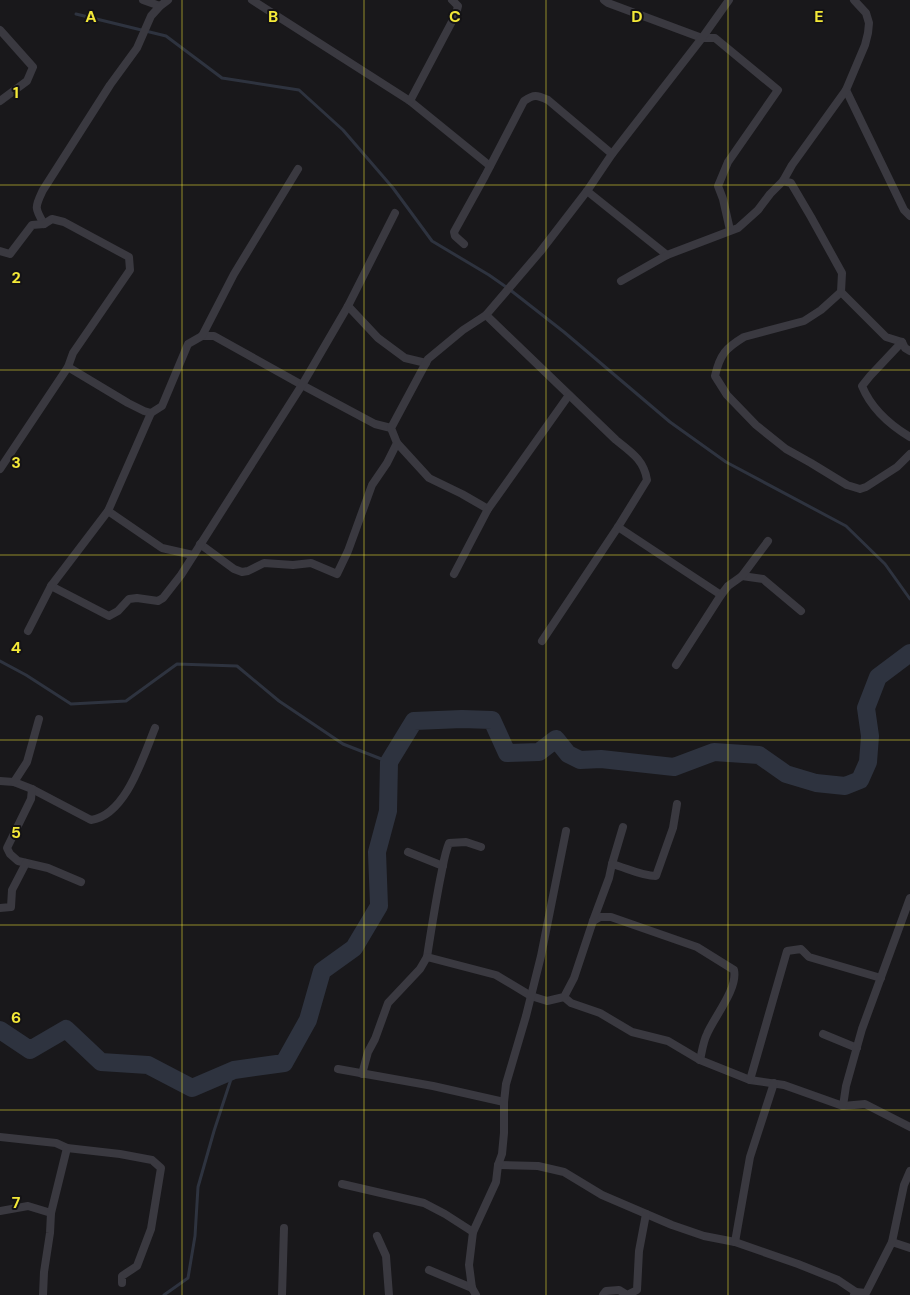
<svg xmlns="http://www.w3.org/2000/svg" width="910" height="1295" viewBox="0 0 910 1295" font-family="'DM Sans',sans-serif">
	<rect width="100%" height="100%" fill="#19181b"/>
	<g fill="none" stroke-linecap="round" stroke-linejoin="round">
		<g stroke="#2e333f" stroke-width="3">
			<polyline points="76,14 166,36 222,78 299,90 343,130 393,188 432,241 489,275 509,289 564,332 670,422 726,462 846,526 885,564 910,599"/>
			<polyline points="0,661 26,675 71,704 126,701 177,664 237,666 279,701 343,744 389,762"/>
			<polyline points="164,1295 188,1278 195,1236 198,1187 214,1131 234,1070"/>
		</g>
		<polyline stroke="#2e333f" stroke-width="18" points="0,1030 30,1050 66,1029 101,1062 148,1065 192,1088 234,1070 284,1063 308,1020 322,971 354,948 379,906 377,852 388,811 389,762 414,721 462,719 492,720 507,753 539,752 556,739 568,754 580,760 601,759 674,767 714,752 759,755 786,774 816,783 845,786 860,780 868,762 870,736 866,708 878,677 910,653"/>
		<g stroke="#3a3940" stroke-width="8">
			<polyline points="143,0 160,6"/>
			<polyline points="252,0 410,101 490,166"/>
			<polyline points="604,0 608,3 702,38 715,38 778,90 728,162 718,186 723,199 730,230"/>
			<polyline points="0,30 33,67 27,81 0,101"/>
			<polyline points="846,90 904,210 910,216"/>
			<polyline points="410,101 456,14 458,6 452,0"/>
			<path d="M 783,181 L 791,183 L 811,217 L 842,273 L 841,292 L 821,310 L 804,321 L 744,337 C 726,348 720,354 715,376 L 727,395 L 756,425 L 786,449 L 811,463 L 847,485 L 860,489 L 866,487 L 897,467 L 910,454"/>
			<polyline points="587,191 667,255"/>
			<path d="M 44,224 C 34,207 35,207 43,190 L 110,85 L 137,48 L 151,16 L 160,6 L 168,0"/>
			<path d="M 464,244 L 455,236 L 454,232 L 485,176 L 524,101 C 534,94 537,95 548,100 L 612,154"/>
			<polyline points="0,251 10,254 32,225 44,224 52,219 64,222 129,257 130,270 73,353 68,367 0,469"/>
			<polyline points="621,281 667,255 738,228 758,210 770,194 783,181 792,165 846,90 865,45 868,33 869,23 866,13 854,0"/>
			<polyline points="841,292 886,337 902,342 905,348 910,351"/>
			<polyline points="348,306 378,338 405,358 426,363"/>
			<path d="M 486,315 L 616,440 C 631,452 644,460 647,480 L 618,527 L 542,641"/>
			<polyline points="202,336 214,336 302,385 375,424 391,428"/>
			<path d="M 902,342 L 870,376 L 862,386 C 871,408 890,425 910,437"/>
			<polyline points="68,367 128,403 144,411 151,413"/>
			<polyline points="397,443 429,478 462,494 488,509"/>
			<polyline points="108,511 162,548 193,555"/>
			<polyline points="618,527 721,595 728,586 742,576 763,579 801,611"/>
			<polyline points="200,544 234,569 242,572 248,571 264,563 293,565 311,563 337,574 348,551 372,485 387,463 397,443 391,428 428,359 463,330 486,315 540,252 587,191 612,154 702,38 729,0"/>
			<polyline points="454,574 488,509 569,395"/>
			<polyline points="742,576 768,541"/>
			<polyline points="51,586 109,616 118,611 129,599 137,598 158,601 163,598 181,575 302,385 348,306 395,213"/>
			<polyline points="28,631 51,586 108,511 151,413 162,406 188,344 202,336 234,274 298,169"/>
			<polyline points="676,665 721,595"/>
			<path d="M 0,781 L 14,782 L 32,789 L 91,820 C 126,815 143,757 155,728"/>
			<polyline points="14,782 27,762 39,719"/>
			<polyline points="32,789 31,799 7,848 10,854 18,861 48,868 81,882"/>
			<polyline points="408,852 443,866"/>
			<polyline points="612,864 623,827"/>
			<polyline points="0,908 11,907 12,890 26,863"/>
			<path d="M 593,921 L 600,917 L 611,917 L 697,947 L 734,970 C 738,989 714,1017 707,1034 C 703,1042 702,1052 700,1060"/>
			<path d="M 427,957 C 431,931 435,906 440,880 C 443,867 444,855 449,843 L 466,842 L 481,847"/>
			<polyline points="564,997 571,1003 600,1013 632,1032 668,1041 700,1060 750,1080 784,1085 843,1106 865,1104 910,1127"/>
			<polyline points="823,1034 857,1048"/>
			<polyline points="338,1069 433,1086 504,1102"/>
			<path d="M 362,1074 L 368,1052 L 375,1039 L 388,1003 L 420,969 L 427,957 L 496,975 L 531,996 L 547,1001 L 564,997 L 574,978 L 593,921 L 609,878 L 612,864 C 627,868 641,876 656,876 L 673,828 L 677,804"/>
			<polyline points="750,1080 787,951 801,949 809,957 881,978"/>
			<polyline points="843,1106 846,1086 862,1029 910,898"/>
			<polyline points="0,1137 56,1143 67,1148 120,1154 152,1160 161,1168 151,1229 137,1266 122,1276 122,1283"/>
			<polyline points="498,1165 538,1166 564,1172 602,1195 672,1225 704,1236 735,1242 798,1264 838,1280 856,1292"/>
			<polyline points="342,1184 424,1203 445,1214 473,1232"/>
			<polyline points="0,1211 28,1206 51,1213"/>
			<polyline points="377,1236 386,1256 389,1295"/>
			<polyline points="735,1242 750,1157 774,1083"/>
			<polyline points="892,1242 910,1248"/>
			<polyline points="429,1270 472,1288"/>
			<polyline points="43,1295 44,1272 50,1233 51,1213 67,1148"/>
			<polyline points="282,1295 284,1228"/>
			<polyline points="476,1295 472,1288 469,1265 473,1232 496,1182 498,1165 502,1154 504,1133 504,1102 506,1084 526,1016 541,956 566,831"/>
			<polyline points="603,1295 606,1291 619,1290 627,1295 637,1290 639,1251 646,1214"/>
			<polyline points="854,1295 856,1292 866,1293 892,1242 904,1185 910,1171"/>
		</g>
	</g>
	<path fill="none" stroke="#f4e938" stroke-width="1" stroke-opacity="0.55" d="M 182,0 L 182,1295M 364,0 L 364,1295M 546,0 L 546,1295M 728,0 L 728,1295M 0,185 L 910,185M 0,370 L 910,370M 0,555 L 910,555M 0,740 L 910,740M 0,925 L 910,925M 0,1110 L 910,1110"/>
	<g font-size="16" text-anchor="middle" font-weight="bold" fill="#f4e938" stroke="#141316" stroke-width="4" stroke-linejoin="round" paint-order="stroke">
		<text x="91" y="22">A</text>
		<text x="273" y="22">B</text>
		<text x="455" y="22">C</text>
		<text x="637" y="22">D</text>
		<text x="819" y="22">E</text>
		<text x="16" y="98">1</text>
		<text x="16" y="283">2</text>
		<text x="16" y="468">3</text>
		<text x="16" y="653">4</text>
		<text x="16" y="838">5</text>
		<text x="16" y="1023">6</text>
		<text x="16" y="1208">7</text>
	</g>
</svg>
